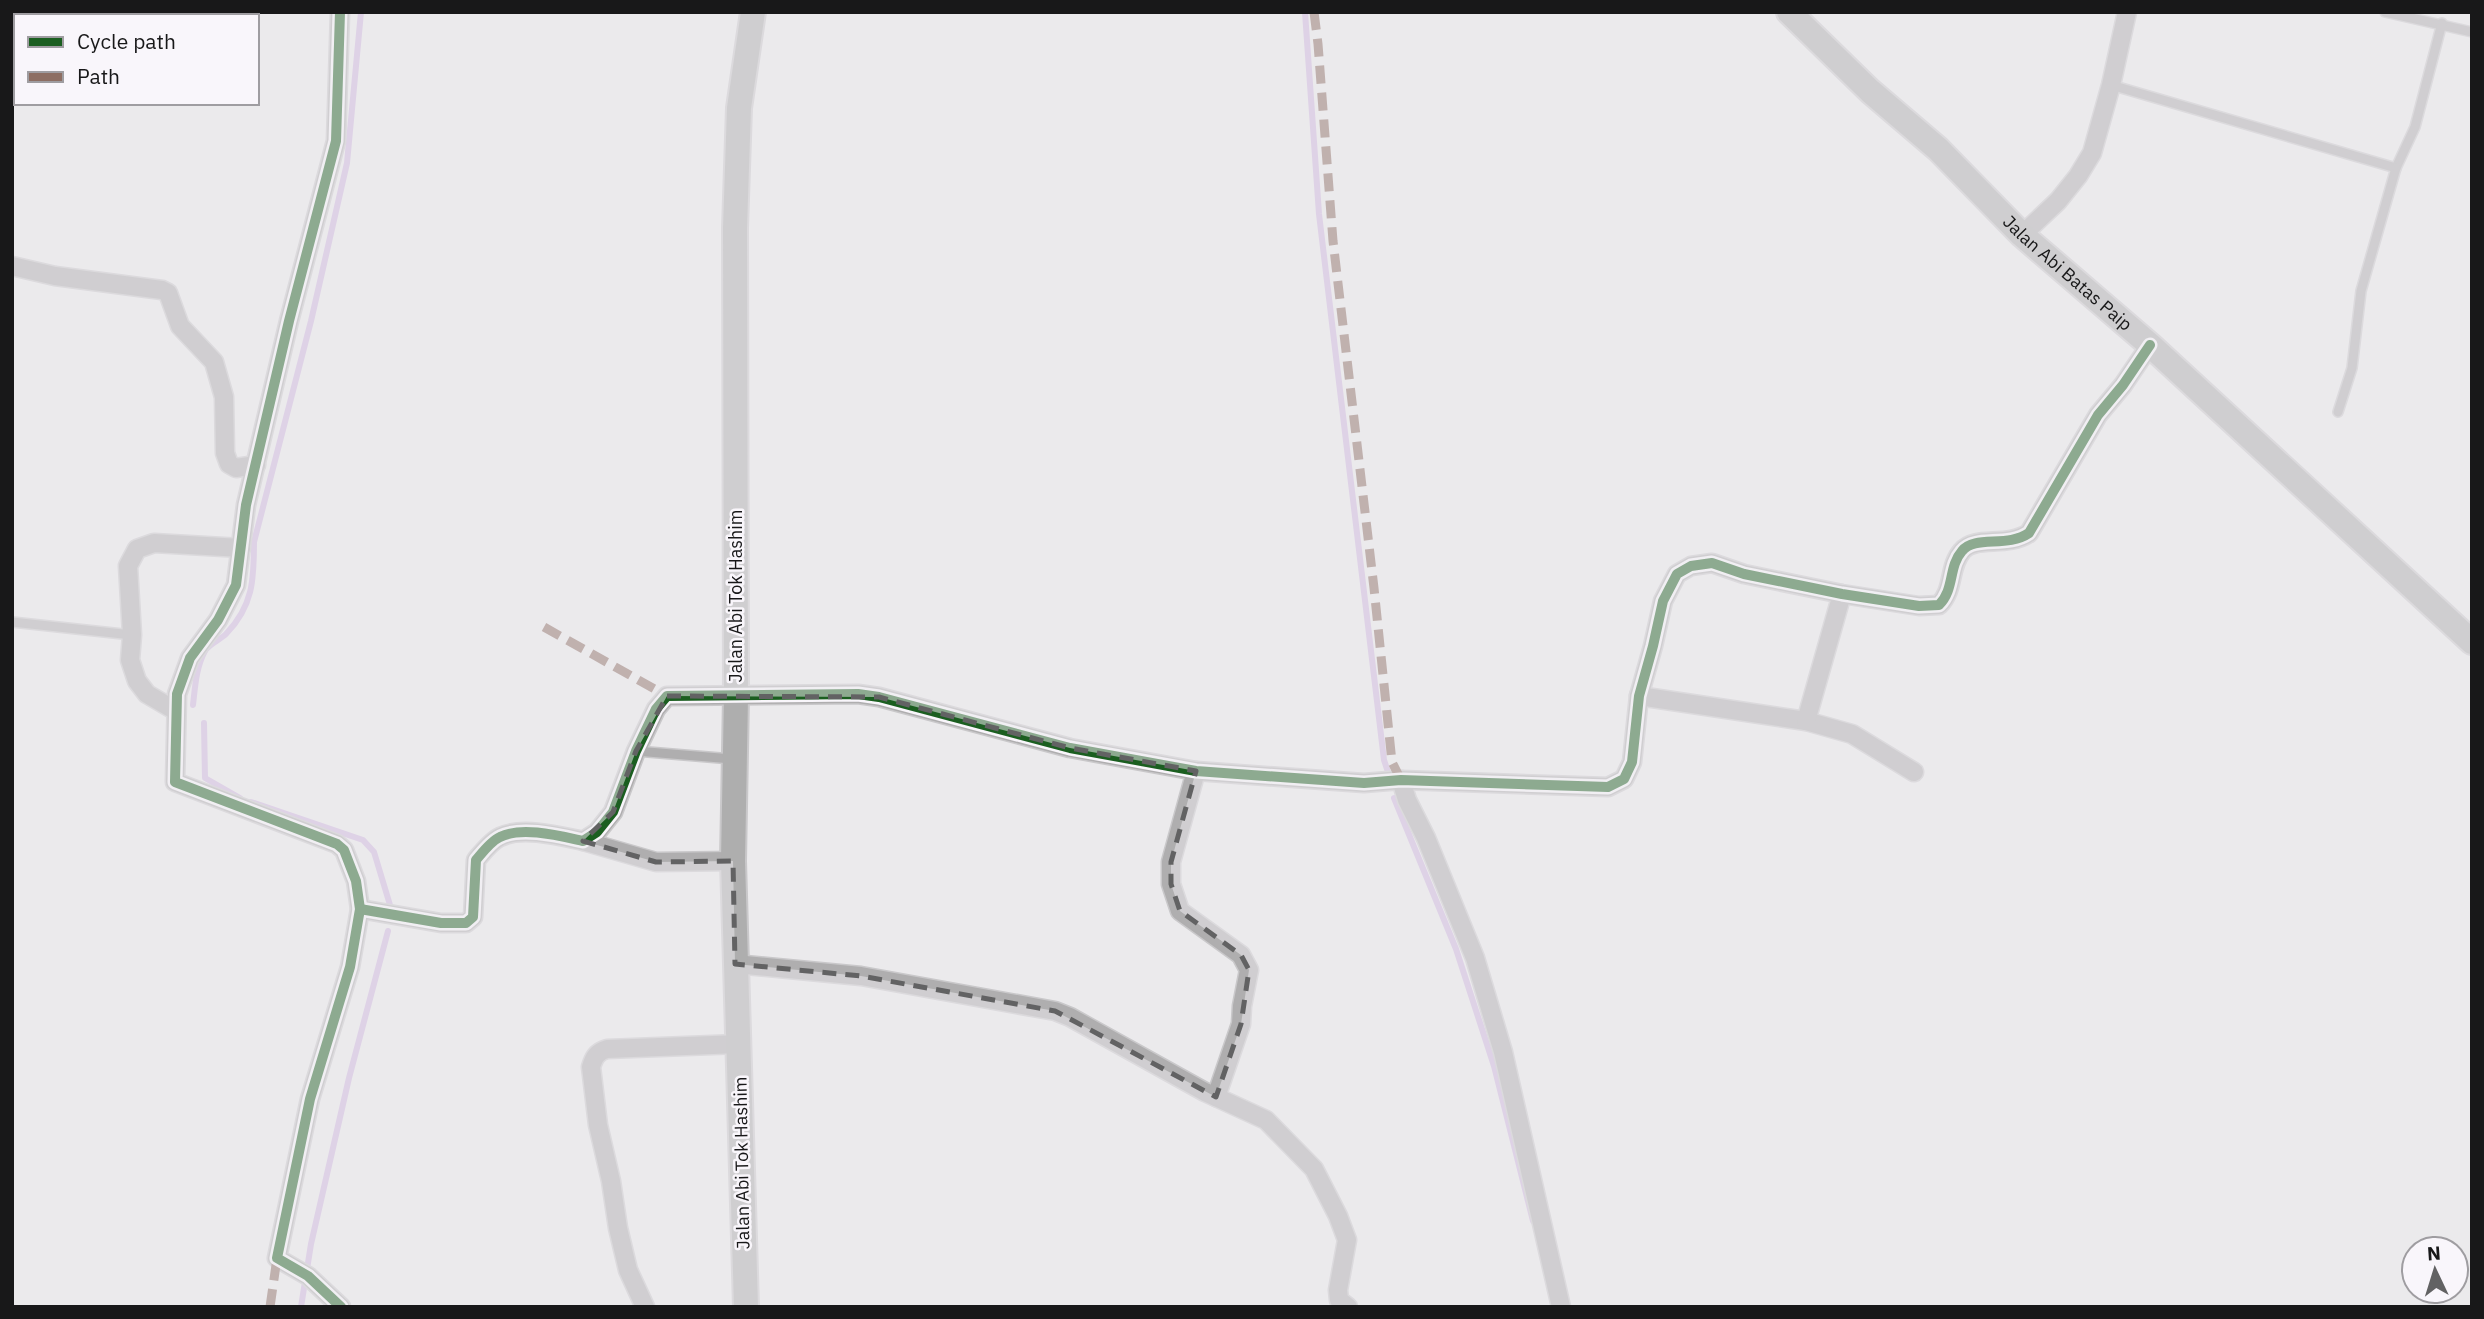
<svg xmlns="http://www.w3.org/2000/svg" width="2484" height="1319" viewBox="0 0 2484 1319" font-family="'IBM Plex Sans',sans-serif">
	<rect width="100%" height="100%" fill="#ebeaec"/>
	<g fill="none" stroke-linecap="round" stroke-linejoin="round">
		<g stroke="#ceb6dd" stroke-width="6">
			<polyline points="1305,12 1319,214 1384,760 1389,775"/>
			<path d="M 193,705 C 195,688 196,667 205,651 C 209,644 220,640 226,634 C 253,606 254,580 254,542 L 311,321 L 347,163 L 361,12"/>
			<polyline points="204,723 205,778 240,798"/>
			<polyline points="1394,798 1456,949 1494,1066 1533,1221"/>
			<polyline points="251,802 363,840 374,852 390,905"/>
			<polyline points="301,1307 311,1244 349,1078 388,931"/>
		</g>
		<g stroke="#c9c8ca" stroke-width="12">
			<g id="service">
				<polyline points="2385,12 2472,32"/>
				<polyline points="2111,85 2396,168 2415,127 2442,23"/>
				<polyline points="2338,412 2352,368 2361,291 2396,168"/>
				<polyline points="12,622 132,635"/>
				<polyline points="636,751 732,759"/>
			</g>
		</g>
		<g stroke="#c9c8ca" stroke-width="21">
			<g id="minor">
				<polyline points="340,12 336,141 289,321 246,505 236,585 218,620 190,658 177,694 175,782 337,844 344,850 349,863 356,881 360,909 350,967 310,1099 277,1258 308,1276 341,1307"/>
				<polyline points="2022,235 2058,201 2078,176 2092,153 2111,85 2127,12"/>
				<polyline points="12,266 55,276 162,290 168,293 180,326 214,362 224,397 225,453 229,464 236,468 256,465"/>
				<polyline points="1639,696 1806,721 1852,734 1914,772"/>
				<polyline points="176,711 147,694 137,681 130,660 132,635 128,566 137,549 154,543 241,548"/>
				<polyline points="1806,721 1842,594"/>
				<polyline points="1196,771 1171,862 1171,884 1180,911 1241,955 1249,970 1242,1006 1241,1024 1216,1097"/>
				<polyline points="1401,780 1407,800 1426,838 1475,958 1503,1052 1561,1307"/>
				<polyline points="583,841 656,862 733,861"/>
				<path d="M 360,909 L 441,923 L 466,923 L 473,917 L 476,860 C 482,853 491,841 500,837 C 522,826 560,836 583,841 L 597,832 L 613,812 L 636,751 L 656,709 L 667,696 L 858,694 L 879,697 L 1070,748 L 1196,771 L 1364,783 L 1401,780 L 1608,787 L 1624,779 L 1632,762 L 1639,696 L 1653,646 L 1663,601 L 1677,574 L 1691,566 L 1712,563 L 1744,574 L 1842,594 L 1919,606 L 1939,605 C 1955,589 1948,567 1962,551 C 1975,535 2007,548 2029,533 L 2098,415 L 2123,385 L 2150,345"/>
				<polyline points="735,964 861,976 1055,1011 1070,1017 1205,1092 1266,1120 1314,1169 1338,1216 1347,1240 1338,1290 1339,1300 1348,1307"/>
				<path d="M 645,1307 L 628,1270 L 618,1228 L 611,1181 L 598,1125 L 591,1067 C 594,1057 597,1052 607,1049 L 739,1044"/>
			</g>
		</g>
		<g stroke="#c9c8ca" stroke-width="28">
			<g id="secondary">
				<path id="s1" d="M 1789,12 L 1870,91 L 1938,149 L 2022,235 L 2150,345 L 2472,642"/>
				<polyline points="746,1307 733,861 736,696 735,228 739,108 753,12"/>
			</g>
		</g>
		<use href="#service" stroke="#afaeaf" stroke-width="9"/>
		<use href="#minor" stroke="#afaeaf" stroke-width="18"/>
		<use href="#secondary" stroke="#aeaeae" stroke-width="24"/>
		<g stroke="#8d6e63" stroke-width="9" stroke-dasharray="18 9" stroke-linecap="butt">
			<polyline points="1314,12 1318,44 1333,241 1374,588 1392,762 1401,780"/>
			<polyline points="544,627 667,696"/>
			<polyline points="270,1307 277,1258"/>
		</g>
		<g stroke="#f9f6fb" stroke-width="15">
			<g id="cycleway">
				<polyline points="340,12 336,141 289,321 246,505 236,585 218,620 190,658 177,694 175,782 337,844 344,850 349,863 356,881 360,909 350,967 310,1099 277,1258 308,1276 341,1307"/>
				<path d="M 360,909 L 441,923 L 466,923 L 473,917 L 476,860 C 482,853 491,841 500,837 C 522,826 560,836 583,841 L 597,832 L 613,812 L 636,751 L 656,709 L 667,696 L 858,694 L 879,697 L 1070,748 L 1196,771 L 1364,783 L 1401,780 L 1608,787 L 1624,779 L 1632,762 L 1639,696 L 1653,646 L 1663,601 L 1677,574 L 1691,566 L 1712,563 L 1744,574 L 1842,594 L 1919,606 L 1939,605 C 1955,589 1948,567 1962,551 C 1975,535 2007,548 2029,533 L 2098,415 L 2123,385 L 2150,345"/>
			</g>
		</g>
		<use href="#cycleway" stroke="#1b5e20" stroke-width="10"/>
	</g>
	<path d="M0 0H2484V1319H0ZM 667,696 L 879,697 L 1070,748 L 1196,771 L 1171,862 L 1171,884 L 1180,911 L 1241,955 L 1249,970 L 1241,1024 L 1216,1097 L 1055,1011 L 861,976 L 735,964 L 733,861 L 656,862 L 583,841 L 613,812 L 636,751 Z" fill="#ebeaec" fill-opacity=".55" fill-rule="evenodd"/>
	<path fill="none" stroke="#626263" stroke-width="5" stroke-dasharray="14 9" stroke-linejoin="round" d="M 667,696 L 879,697 L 1070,748 L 1196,771 L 1171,862 L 1171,884 L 1180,911 L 1241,955 L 1249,970 L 1241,1024 L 1216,1097 L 1055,1011 L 861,976 L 735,964 L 733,861 L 656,862 L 583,841 L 613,812 L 636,751 Z"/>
	<g text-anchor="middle" stroke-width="5" stroke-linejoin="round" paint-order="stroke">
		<g font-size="18" fill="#181819" stroke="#f9f6fb">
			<text dy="6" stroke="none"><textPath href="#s1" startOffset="382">Jalan Abi Batas Paip</textPath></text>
			<text transform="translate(736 596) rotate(-90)" y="6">Jalan Abi Tok Hashim</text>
			<text transform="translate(742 1163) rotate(-91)" y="6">Jalan Abi Tok Hashim</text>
		</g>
	</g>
	<rect width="2484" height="1319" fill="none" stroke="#181819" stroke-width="28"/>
	<rect x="14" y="14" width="245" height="91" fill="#f9f6fb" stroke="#9f9da1" stroke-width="2"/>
	<rect x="28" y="37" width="35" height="10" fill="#1b5e20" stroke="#9f9da1" stroke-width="2"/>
	<text x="77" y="49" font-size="21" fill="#181819">Cycle path</text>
	<rect x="28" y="72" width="35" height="10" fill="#8d6e63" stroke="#9f9da1" stroke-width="2"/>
	<text x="77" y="84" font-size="21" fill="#181819">Path</text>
	<g transform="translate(2435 1270) rotate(356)"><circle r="33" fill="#f9f6fb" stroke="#9f9da1" stroke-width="2"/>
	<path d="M0-5L12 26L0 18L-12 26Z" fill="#626263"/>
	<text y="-10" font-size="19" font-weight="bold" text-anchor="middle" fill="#181819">N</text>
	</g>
</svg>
